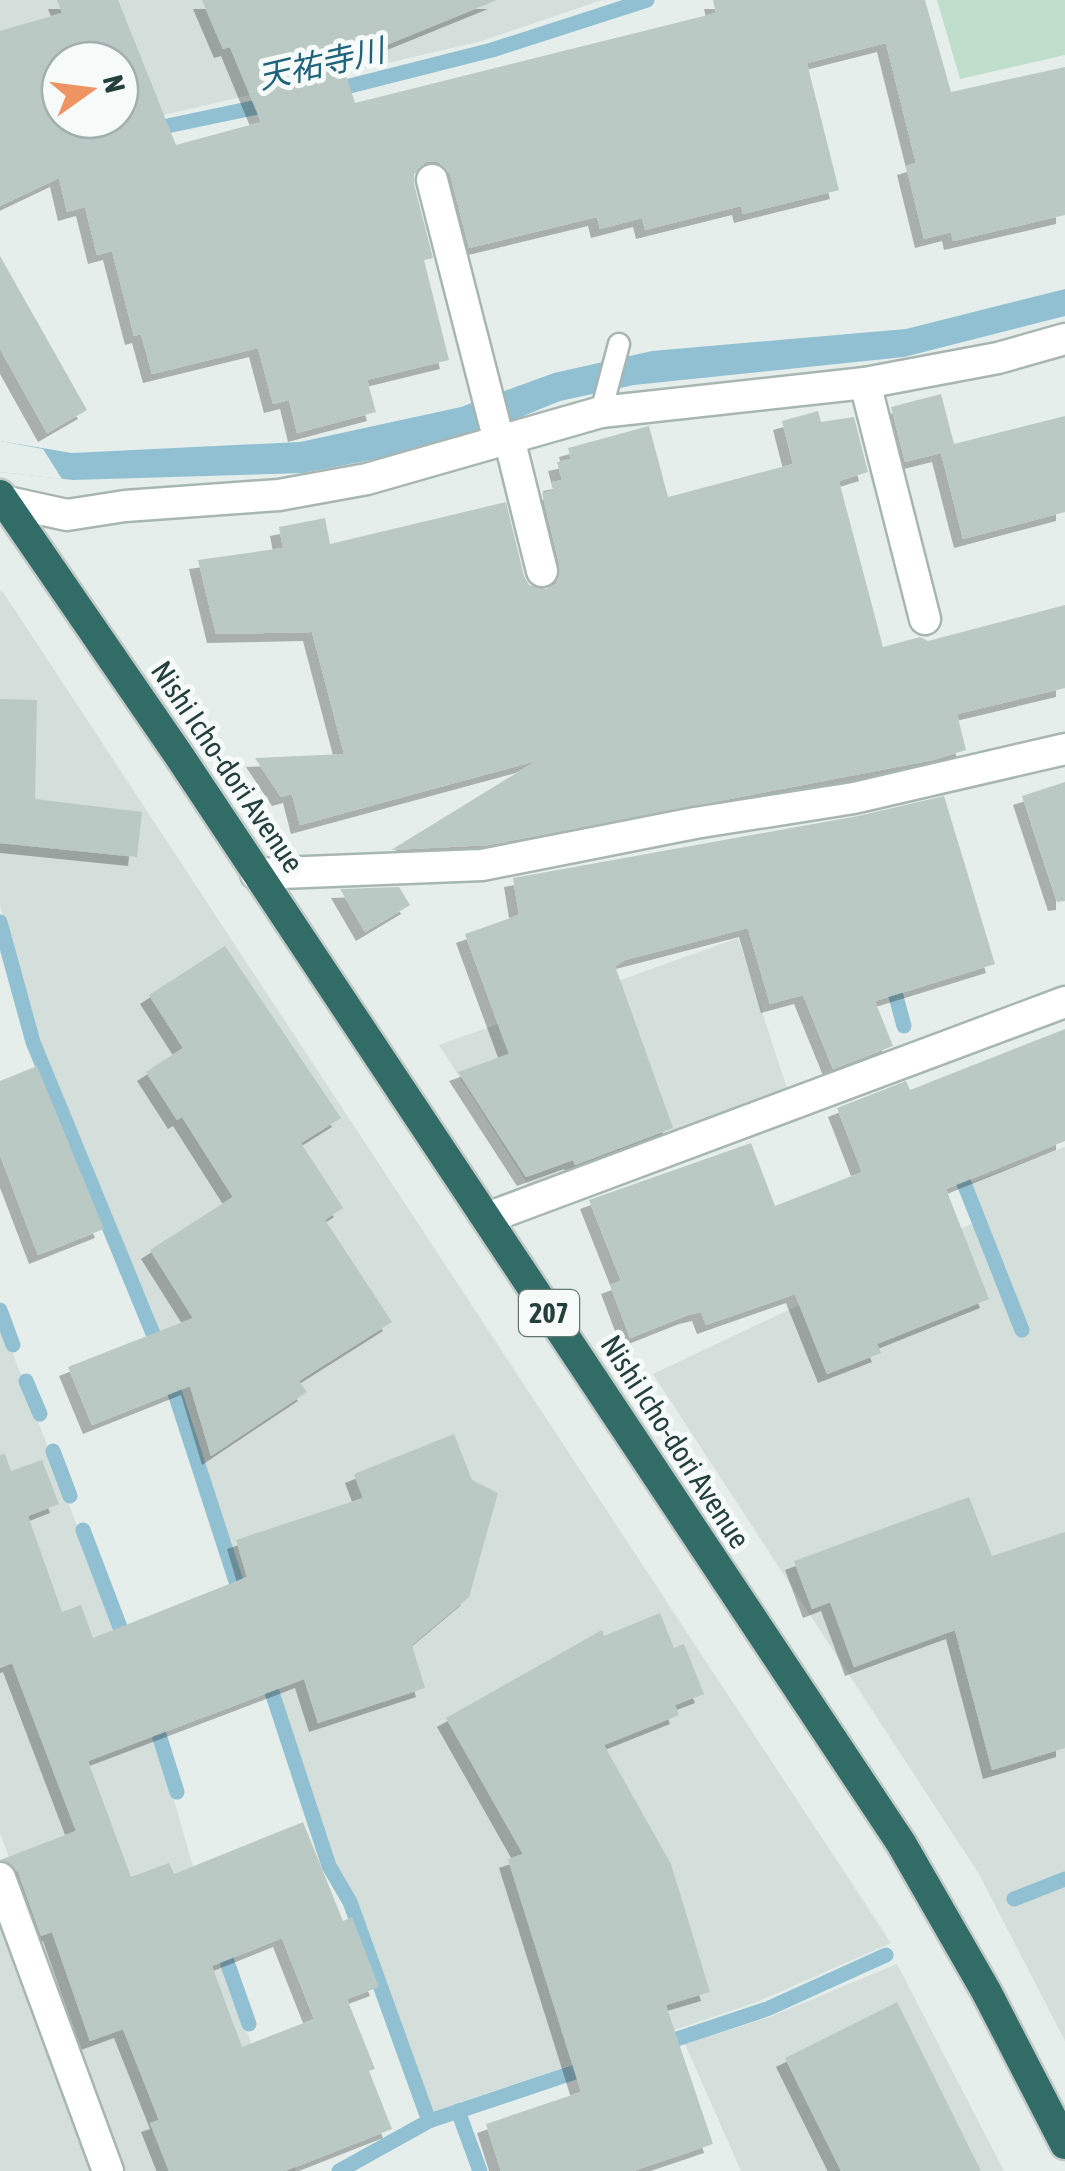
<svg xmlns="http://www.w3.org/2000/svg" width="1065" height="2171" viewBox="0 0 1065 2171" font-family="'Asap Condensed','Noto Sans JP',sans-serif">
	<defs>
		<filter id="shadow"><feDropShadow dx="-9" dy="9" stdDeviation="0" flood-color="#0004"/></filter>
	</defs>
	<rect width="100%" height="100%" fill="#e6eeeb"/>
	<g fill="#d4deda" fill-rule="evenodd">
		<path d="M 0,0 L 602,0 L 482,41 L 107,128 L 0,128 ZM 60,60 L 120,60 L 120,120 L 60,120 Z"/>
		<polygon points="0,591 3,592 891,1943 757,2002 432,2112 352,1899 331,1862 154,1315 36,1041 0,906"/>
		<polygon points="738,938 795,1113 543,1208 439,1045"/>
		<polygon points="1065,1147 1065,2041 979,1874 653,1374 975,1222 963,1185"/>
		<polygon points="0,1319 157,1741 211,1929 296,2171 126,2171 0,1833"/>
		<polygon points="0,1923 92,2171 0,2171"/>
		<polygon points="897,1964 1004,2171 741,2171 685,2044 767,2018"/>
	</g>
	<polygon fill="#bfdecb" points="937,0 1065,0 1065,55 960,79"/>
	<polygon fill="#90c0d1" points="1065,289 1065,316 904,357 634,385 560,401 455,444 303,473 73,480 0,472 0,441 72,453 300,442 461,407 554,373 652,351 906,329"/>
	<polygon fill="#e6eeeb" points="0,441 43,449 62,479 0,472"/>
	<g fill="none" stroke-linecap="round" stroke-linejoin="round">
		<g stroke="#90c0d1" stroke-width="15">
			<polyline points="334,90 492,50 647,0"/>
			<polyline points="148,130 272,104"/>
			<polyline points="0,922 33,1042 161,1353"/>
			<polyline points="891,978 904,1026"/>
			<polyline points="956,1163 1022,1330"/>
			<polyline points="0,1310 13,1345"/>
			<polyline points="169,1375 242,1600"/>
			<polyline points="26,1381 40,1414"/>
			<polyline points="53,1451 70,1496"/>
			<polyline points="83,1530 126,1643"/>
			<polyline points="266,1674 329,1866 350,1902 429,2121"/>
			<polyline points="153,1716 177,1792"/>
			<polyline points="1014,1899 1065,1879"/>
			<polyline points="220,1942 249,2024"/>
			<polyline points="662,2044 767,2009 886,1955"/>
			<polyline points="458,2111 480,2171"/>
			<polyline points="339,2171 429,2121 593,2066"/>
		</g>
	</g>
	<g fill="#bbc9c5" fill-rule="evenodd" filter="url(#shadow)">
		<path d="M 57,0 L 118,0 L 176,145 L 261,122 L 230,47 L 223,49 L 202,0 L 497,0 L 342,63 L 355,103 L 716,13 L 713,0 L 925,0 L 951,92 L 1065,67 L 1065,215 L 953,241 L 951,232 L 924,239 L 906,166 L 916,163 L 886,43 L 807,63 L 839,190 L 743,214 L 741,206 L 645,230 L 642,218 L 600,229 L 597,217 L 469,248 L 450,174 L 438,162 L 426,162 L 414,174 L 414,184 L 433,258 L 424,260 L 449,360 L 367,380 L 376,412 L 297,433 L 289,400 L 273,404 L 258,348 L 152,374 L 141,334 L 134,336 L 112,251 L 97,255 L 85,207 L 67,212 L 59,178 L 0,206 L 0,31 L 62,13 ZM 60,60 L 120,60 L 120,120 L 60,120 Z"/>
		<polygon points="0,256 87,410 47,433 0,349"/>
		<polygon points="941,394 954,444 1065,416 1065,512 963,539 941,453 905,462 891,407"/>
		<polygon points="818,411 821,422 854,417 868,472 839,481 883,647 920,637 928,641 1065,605 1065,688 957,714 966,750 933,760 489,845 391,850 536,761 300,825 292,794 281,797 255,758 344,754 312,632 216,634 198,560 283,548 279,527 325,518 330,544 506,502 524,576 529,585 546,589 556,584 560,567 542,493 554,490 552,482 562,480 557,462 571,459 568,448 649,426 668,497 793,464 782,421"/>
		<polygon points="0,699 37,700 35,799 142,812 137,857 0,843"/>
		<polygon points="1065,782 1065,901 1057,902 1022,796"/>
		<polygon points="944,796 995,964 875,1001 893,1046 833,1069 803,995 770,1004 748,928 625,960 615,966 673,1128 575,1165 573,1160 526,1177 458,1072 509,1054 465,934 519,915 513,878 858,816"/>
		<polygon points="399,887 410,905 365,932 340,889"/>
		<polygon points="225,946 341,1118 301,1143 343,1208 325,1220 392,1322 299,1381 307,1392 211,1456 190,1386 92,1425 68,1367 193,1318 150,1250 233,1197 182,1117 177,1120 146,1072 183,1048 149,995"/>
		<polygon points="1065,1029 1065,1141 946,1189 989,1299 877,1344 881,1353 827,1374 795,1294 706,1325 701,1312 688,1315 630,1338 610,1285 621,1281 589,1200 751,1143 775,1206 862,1172 837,1108 906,1081 910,1090"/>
		<polygon points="37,1066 104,1229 38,1255 0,1155 0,1081"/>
		<path d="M 454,1434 L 472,1480 L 498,1493 L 469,1597 L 412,1645 L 425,1688 L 318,1723 L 304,1679 L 88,1761 L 131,1877 L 169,1863 L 174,1874 L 303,1822 L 343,1921 L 352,1917 L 379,1987 L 347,1999 L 375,2069 L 369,2071 L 392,2129 L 285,2171 L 169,2171 L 150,2123 L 159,2120 L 123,2029 L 90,2041 L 52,1932 L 41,1936 L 18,1872 L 0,1860 L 76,1831 L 12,1663 L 0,1668 L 0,1455 L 5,1454 L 11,1471 L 42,1460 L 59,1504 L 28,1516 L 62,1612 L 81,1605 L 93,1638 L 247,1577 L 236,1540 L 363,1498 L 354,1474 ZM 282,1938 L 314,2019 L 242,2047 L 212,1966 Z"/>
		<polygon points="969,1497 992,1556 1065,1532 1065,1748 992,1770 955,1630 854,1667 830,1602 812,1609 794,1561"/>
		<polygon points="660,1613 674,1648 684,1644 704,1694 675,1705 679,1715 604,1745 671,1864 710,1992 666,2005 713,2144 633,2171 501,2171 486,2124 581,2092 508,1859 523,1854 446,1718 602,1630 604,1636"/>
		<polygon points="897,2002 981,2171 841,2171 785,2058"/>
	</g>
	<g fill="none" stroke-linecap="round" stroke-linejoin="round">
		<g stroke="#a8b6b3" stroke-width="25">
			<polyline id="lane" points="601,412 619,344"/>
		</g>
		<g stroke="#a8b6b3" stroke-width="35">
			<g id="street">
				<polyline points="432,180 499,441"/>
				<polyline points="865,383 925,619"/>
				<polyline points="509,438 542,571"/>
				<polyline points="3,501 67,515 125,506 279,495 367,479 601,412 865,383 998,358 1065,339"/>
				<polyline points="256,874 482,865 695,823 854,798 1065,749"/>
				<polyline points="487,1218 1065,1002"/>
				<polyline points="0,1878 108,2171"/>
			</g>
		</g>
		<g stroke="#c2cac8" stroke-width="35">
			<polyline id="highway" points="0,495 178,754 901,1843 986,1991 1065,2144"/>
		</g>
		<use href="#lane" stroke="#fff" stroke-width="20"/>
		<use href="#street" stroke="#fff" stroke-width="30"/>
		<use href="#highway" stroke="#316c66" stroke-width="30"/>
	</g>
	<g text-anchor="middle" stroke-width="10" stroke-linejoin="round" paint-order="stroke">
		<rect fill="#f6faf9" stroke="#647875" stroke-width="2.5" x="519" y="1290" width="60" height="46" rx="8"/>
		<g font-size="28" font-weight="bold" fill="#25403c">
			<text x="549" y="1323">207</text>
		</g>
		<g font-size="30" fill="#25403c" stroke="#f6faf9">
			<text transform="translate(227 767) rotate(56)" y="10">Nishi Icho-dori Avenue</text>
			<text transform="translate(675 1442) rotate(57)" y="10">Nishi Icho-dori Avenue</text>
		</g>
		<g font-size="32" font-style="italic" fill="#1f627b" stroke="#f6faf9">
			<text transform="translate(321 64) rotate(-13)" y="11">天祐寺川</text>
		</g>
	</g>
	<g transform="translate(90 90) rotate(76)"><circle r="48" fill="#f6faf9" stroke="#a2b0ad" stroke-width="2.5"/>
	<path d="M0-8L18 38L0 25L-18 38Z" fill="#ee9463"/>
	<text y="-15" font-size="28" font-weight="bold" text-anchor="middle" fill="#25403c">N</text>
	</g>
</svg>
